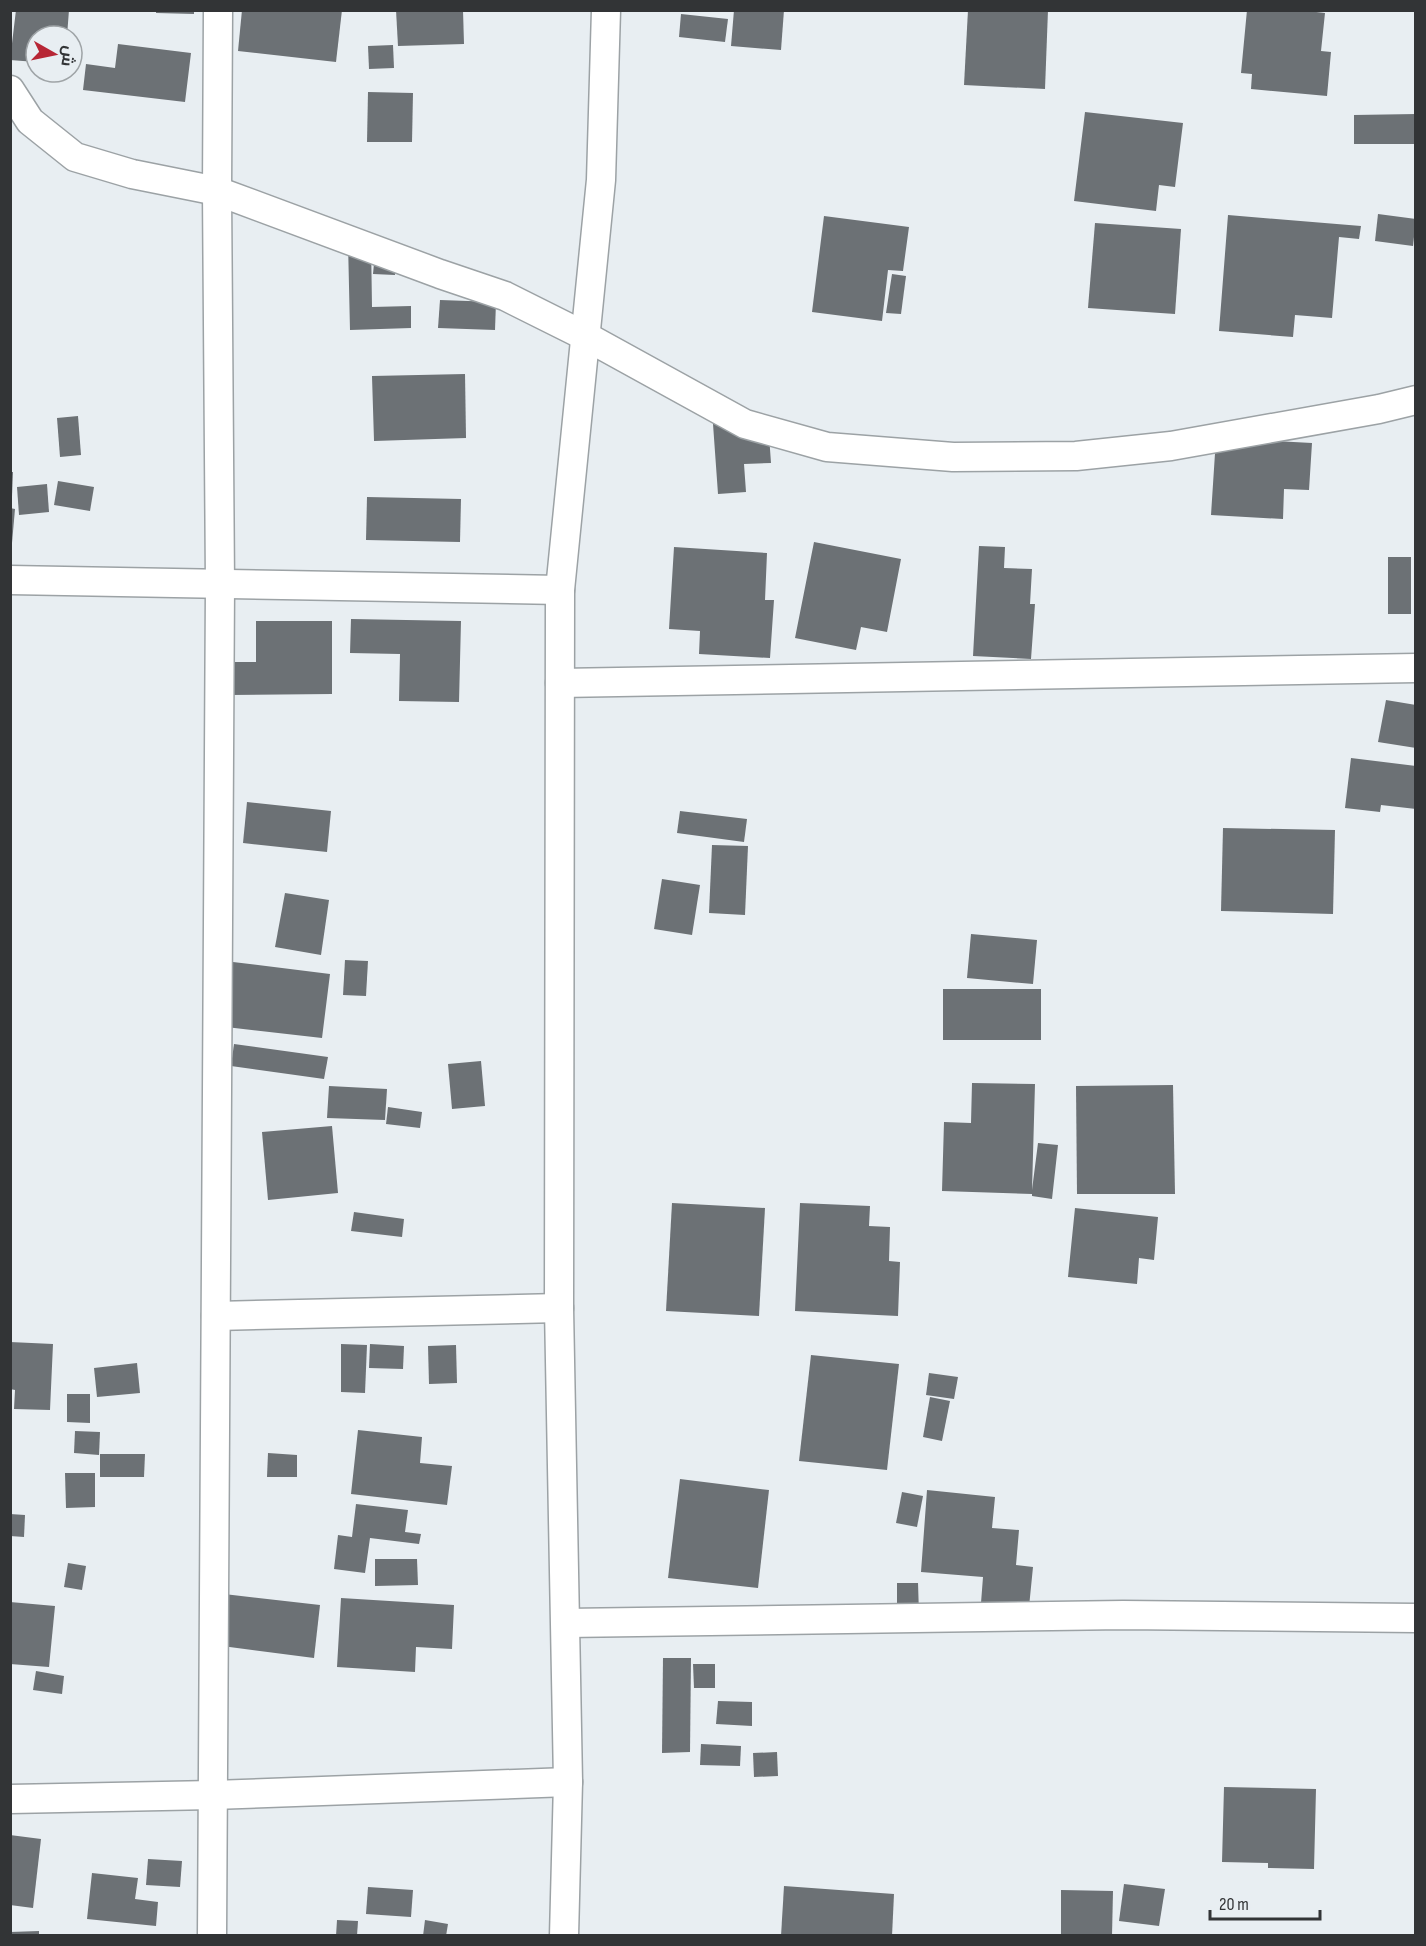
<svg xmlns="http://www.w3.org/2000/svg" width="1426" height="1946" viewBox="0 0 1426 1946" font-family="'Sofia Sans Condensed',Cairo,sans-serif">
	<rect width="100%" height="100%" fill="#e8eef2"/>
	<g fill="#6c7175">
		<polygon points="16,10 69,10 67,36 36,36 36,62 10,60"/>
		<polygon points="156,10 194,10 194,14 156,13"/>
		<polygon points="242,10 342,10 336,62 238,51"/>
		<polygon points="396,10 463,10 464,44 398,46"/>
		<polygon points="734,10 784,10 781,50 731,46"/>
		<polygon points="968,10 1048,10 1045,89 964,85"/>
		<polygon points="1247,10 1299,10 1325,13 1321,51 1331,52 1327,96 1251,89 1252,74 1241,73"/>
		<polygon points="681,14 728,19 725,42 679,37"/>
		<polygon points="118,44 191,53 185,102 83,90 86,64 115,68"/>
		<polygon points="393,45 394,68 369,69 368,46"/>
		<polygon points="368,92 413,93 412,142 367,142"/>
		<polygon points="1085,112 1183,123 1175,187 1159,185 1156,211 1074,201"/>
		<polygon points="1416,114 1416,144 1354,144 1354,115"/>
		<polygon points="1378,214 1416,219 1413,246 1375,241"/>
		<polygon points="1228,215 1361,226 1359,239 1339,237 1332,318 1295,315 1293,337 1219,331"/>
		<polygon points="824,216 909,227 903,271 888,270 882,321 812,312"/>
		<polygon points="1095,223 1181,229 1175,314 1088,308"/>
		<polygon points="371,241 372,307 411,306 411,328 350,330 348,242"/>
		<polygon points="376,243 397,244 395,275 373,274"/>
		<polygon points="892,274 906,276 901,314 886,313"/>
		<polygon points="440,300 496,302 495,330 438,328"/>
		<polygon points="465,374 466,438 374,441 372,376"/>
		<polygon points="78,416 81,455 60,457 57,418"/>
		<polygon points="768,421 771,463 744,464 746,492 718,494 713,424"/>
		<polygon points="1216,438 1312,443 1309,490 1284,489 1283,519 1211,515"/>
		<polygon points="10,472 13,472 12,496 10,496"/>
		<polygon points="58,481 94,487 90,511 54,505"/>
		<polygon points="47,484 49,512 19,515 17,487"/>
		<polygon points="367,497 461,499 460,542 366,540"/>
		<polygon points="10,508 15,509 12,543 10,543"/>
		<polygon points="814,542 901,559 887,632 861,627 856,650 795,638"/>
		<polygon points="979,546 1005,547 1004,568 1032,569 1030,604 1035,604 1031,659 973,656"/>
		<polygon points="674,547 767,553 765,600 774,600 770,658 699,654 700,631 669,629"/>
		<rect x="1388" y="557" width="23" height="57"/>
		<polygon points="351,619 461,621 459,702 399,701 400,654 350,653"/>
		<polygon points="256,621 332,621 332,694 230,695 229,662 256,662"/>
		<polygon points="1386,700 1416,705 1416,748 1378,742"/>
		<polygon points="1351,758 1416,766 1416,809 1381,805 1380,812 1345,808"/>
		<polygon points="247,802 331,811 327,852 243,843"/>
		<polygon points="680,811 747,819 744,842 677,833"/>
		<polygon points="1223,828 1335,830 1333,914 1221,911"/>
		<polygon points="712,845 748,846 745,915 709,913"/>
		<polygon points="662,879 700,885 692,935 654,929"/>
		<polygon points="285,893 329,900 321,955 275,947"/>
		<polygon points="971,934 1037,940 1033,984 967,978"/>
		<polygon points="345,960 368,961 366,996 343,995"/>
		<polygon points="233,962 330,974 322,1038 226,1027"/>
		<rect x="943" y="989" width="98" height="51"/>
		<polygon points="234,1044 328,1057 324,1079 231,1066"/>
		<polygon points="481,1061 485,1106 452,1109 448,1064"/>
		<polygon points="972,1083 1035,1084 1032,1190 1038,1143 1058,1145 1052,1199 1032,1196 1032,1194 942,1191 944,1122 971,1123"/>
		<polygon points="1173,1085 1175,1194 1077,1194 1076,1086"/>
		<polygon points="329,1086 387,1089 385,1120 327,1118"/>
		<polygon points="388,1107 422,1112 420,1128 386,1124"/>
		<polygon points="332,1126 338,1193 268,1200 262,1132"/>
		<polygon points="672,1203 765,1208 759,1316 666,1311"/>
		<polygon points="800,1203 870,1206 869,1226 890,1227 889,1261 900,1262 898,1316 795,1311"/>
		<polygon points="1075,1208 1158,1217 1154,1260 1139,1258 1137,1284 1068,1277"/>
		<polygon points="354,1212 404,1219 402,1237 351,1231"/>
		<polygon points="10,1342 53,1344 50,1410 14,1409 15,1390 10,1389"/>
		<polygon points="341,1344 367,1345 365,1393 341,1392"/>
		<polygon points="370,1344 404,1346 403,1369 369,1368"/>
		<polygon points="456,1345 457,1383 429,1384 428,1346"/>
		<polygon points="811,1355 899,1364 887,1470 799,1461"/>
		<polygon points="137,1363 140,1393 97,1397 94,1368"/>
		<polygon points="929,1373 958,1377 954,1399 926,1395"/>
		<polygon points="67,1394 90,1394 90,1423 67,1422"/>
		<polygon points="930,1397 950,1401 942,1441 923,1437"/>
		<polygon points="358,1430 422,1437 420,1463 452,1466 447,1505 351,1494"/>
		<polygon points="75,1431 100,1432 99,1455 74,1453"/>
		<polygon points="268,1453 297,1455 297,1477 267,1477"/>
		<polygon points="100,1454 145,1454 144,1477 100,1477"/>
		<polygon points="65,1473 95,1473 95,1507 66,1508"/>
		<polygon points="680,1479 769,1490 758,1588 668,1578"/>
		<polygon points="927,1490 995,1497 992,1528 1019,1530 1016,1565 1033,1567 1029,1607 981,1603 983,1577 921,1572"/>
		<polygon points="902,1492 923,1496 917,1527 896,1523"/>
		<polygon points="356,1504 408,1510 405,1532 421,1534 419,1544 370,1538 365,1573 334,1569 338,1535 352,1537"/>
		<polygon points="10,1514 25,1515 24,1537 10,1536"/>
		<polygon points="375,1559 417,1559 418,1585 375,1586"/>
		<polygon points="68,1563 86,1566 82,1590 64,1587"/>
		<polygon points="897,1583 918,1583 919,1614 897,1614"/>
		<polygon points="224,1594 320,1605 314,1658 222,1646"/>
		<polygon points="341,1598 454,1605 452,1649 416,1647 415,1672 337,1667"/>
		<polygon points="10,1602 55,1606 49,1667 10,1664"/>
		<polygon points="663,1658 691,1658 690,1752 662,1753"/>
		<polygon points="693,1664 715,1664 715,1688 694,1688"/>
		<polygon points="36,1671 64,1676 62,1694 33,1690"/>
		<polygon points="718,1701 752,1702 752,1726 716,1724"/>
		<polygon points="701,1744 741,1746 740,1766 700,1765"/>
		<polygon points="777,1752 778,1776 754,1777 753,1753"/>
		<polygon points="1224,1787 1316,1789 1314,1869 1268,1868 1268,1863 1222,1862"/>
		<polygon points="10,1835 41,1839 33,1908 10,1905"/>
		<polygon points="148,1859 182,1861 180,1887 146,1885"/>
		<polygon points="92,1873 138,1878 135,1899 158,1902 156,1926 87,1919"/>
		<polygon points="1124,1884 1165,1889 1159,1926 1119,1921"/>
		<polygon points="784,1886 894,1894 892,1936 781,1936"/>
		<polygon points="368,1887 413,1890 411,1917 366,1914"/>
		<polygon points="1061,1890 1113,1891 1112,1936 1061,1936"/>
		<polygon points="337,1920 358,1921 357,1936 336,1936"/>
		<polygon points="425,1920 448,1924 446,1936 423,1936"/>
		<polygon points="39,1931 39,1936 10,1936 10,1932"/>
	</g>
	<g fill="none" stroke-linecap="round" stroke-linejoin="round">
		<g stroke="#9ca2a5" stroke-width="31">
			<g id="minor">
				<polyline points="10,90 30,121 75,157 132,174 217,191 440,274 505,296 587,337 745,424 827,447 953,457 1076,456 1171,446 1379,409 1416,400"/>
				<polyline points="10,580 560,590"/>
				<polyline points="560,683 1416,668"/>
				<polyline points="216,1316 559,1308"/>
				<polyline points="566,1623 1123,1615 1416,1618"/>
				<polyline points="10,1799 213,1795 568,1782"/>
				<polyline points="212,1936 220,585 217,191 218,10"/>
				<polyline points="564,1936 568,1782 559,1308 560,590 601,180 606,10"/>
			</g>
		</g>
		<use href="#minor" stroke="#fff" stroke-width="28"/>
	</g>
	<rect width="1426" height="1946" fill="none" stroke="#323436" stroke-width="24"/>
	<g transform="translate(54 54) rotate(99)"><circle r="28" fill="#e8eef2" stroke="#9fa4a7" stroke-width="1.5"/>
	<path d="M0-4.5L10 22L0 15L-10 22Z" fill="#b72635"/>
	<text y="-9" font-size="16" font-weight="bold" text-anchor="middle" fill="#323436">ش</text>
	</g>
	<path d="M1210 1910v9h110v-9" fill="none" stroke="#323436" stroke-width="3"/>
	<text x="1219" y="1910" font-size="18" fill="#323436" stroke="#e8eef2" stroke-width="4.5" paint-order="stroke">20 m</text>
</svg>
